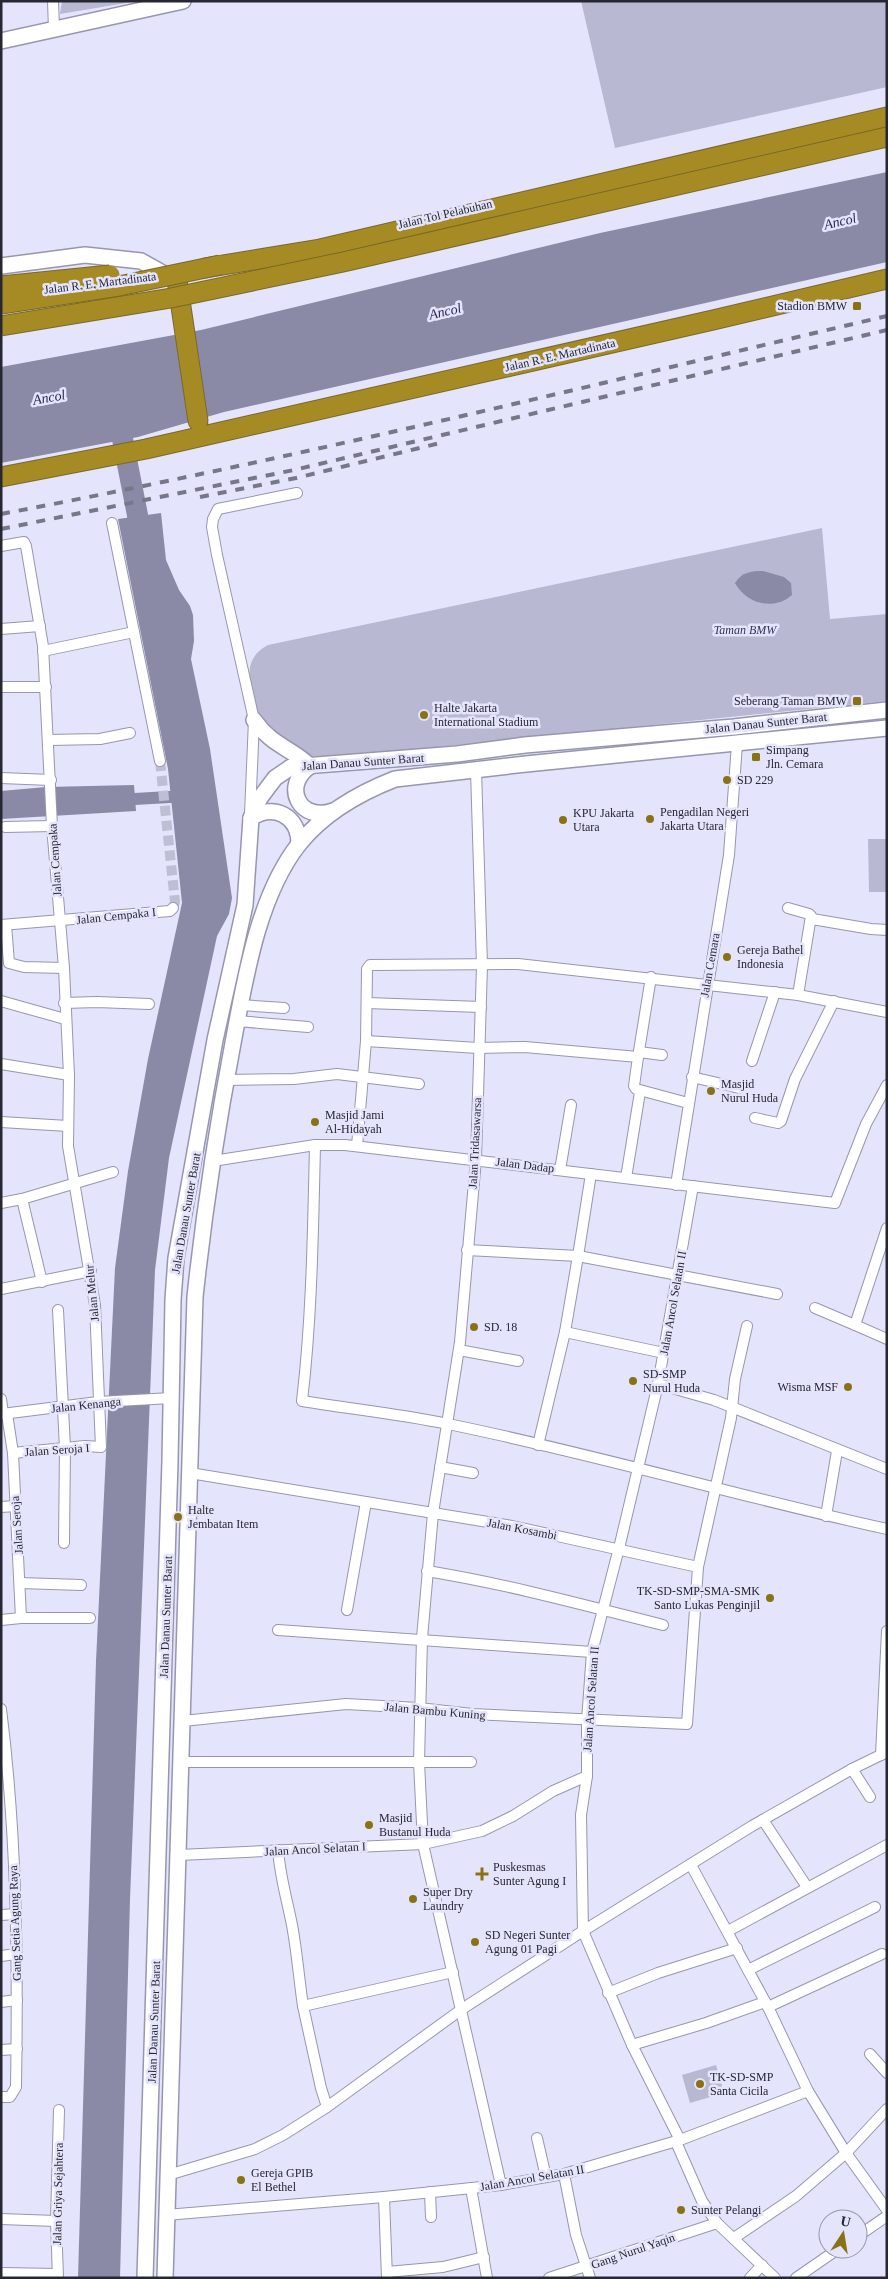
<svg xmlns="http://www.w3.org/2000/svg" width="888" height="2279" viewBox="0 0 888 2279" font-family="'Times New Roman',serif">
	<rect width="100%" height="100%" fill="#e4e4fc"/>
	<g fill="#b8b8d2">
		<polygon points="62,1 138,1 60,14"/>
		<polygon points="581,1 887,1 887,87 615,148"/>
		<path d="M 822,528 L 830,619 L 887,614 L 887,701 L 350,756 L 305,756 L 258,721 C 256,691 235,663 268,645 Z"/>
		<polygon points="868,839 887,839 887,892 869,892"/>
		<polygon points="716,2065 724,2093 690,2103 682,2075"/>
	</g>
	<g fill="#8a8aa7">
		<polygon points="887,172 887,262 224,412 138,437 1,463 1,367 201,330 600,233"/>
		<polygon points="161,513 166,560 179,590 190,606 193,615 194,641 191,659 210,749 232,898 229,914 217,936 169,1158 155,1270 130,1899 120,2278 78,2278 96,1661 115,1268 128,1171 148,1059 182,903 168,769 118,519"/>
		<path d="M 763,571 L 784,577 L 791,583 L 792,595 C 774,611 746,604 735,583 C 742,572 751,571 763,571 Z"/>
		<polygon points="134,785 136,811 1,819 1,791 46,787"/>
	</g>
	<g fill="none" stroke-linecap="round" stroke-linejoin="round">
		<polyline stroke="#8a8aa7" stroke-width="12" points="117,800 187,796"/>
		<polyline stroke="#8a8aa7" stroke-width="21" points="117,411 143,543"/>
		<polyline stroke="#bebed4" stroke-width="10" stroke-dasharray="10 5" stroke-linecap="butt" points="160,761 175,902 173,908"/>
		<g stroke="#9696b2" stroke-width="12">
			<g id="street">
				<polyline points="53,1 54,29"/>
				<polyline points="112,523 160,761"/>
				<polyline points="1,546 24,542 26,546 43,646 52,826 64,968 69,1075 68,1146 95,1305 101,1447 85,1446 13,1453"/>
				<polyline points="1,629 40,626"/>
				<polyline points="43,651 134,632"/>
				<polyline points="1,687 46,687"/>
				<polyline points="49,740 100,739 130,733"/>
				<polyline points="476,770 482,966 476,1159 460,1342 433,1513 422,1638 419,1762 423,1844 501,2185"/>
				<polyline points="1,778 51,780"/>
				<polyline points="250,814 254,720 217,555 212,527 213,519 218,509 297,493"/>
				<polyline points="5,827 52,826"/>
				<polyline points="788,908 809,914 811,916 798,995"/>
				<polyline points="812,919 871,929 887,930"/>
				<polyline points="1,925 170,911 173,908"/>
				<polyline points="6,925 9,963 24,967 64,968"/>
				<polyline points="1,1001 65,1019"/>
				<polyline points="64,1003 97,1002 149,1004"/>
				<polyline points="367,1003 481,1007"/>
				<polyline points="240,1005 284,1008"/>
				<polyline points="237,1021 308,1027"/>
				<polyline points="366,1041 478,1048 525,1047 638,1057 634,1086 636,1089 688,1103"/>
				<polyline points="639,1052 662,1055"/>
				<polyline points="638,1057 651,977"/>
				<polyline points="752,1061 775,992"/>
				<polyline points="1,1064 69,1075"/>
				<polyline points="692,1077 739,1088"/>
				<polyline points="226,1080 294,1079 337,1074 419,1084"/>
				<polyline points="755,1118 778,1123 781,1121 795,1079 834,1001"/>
				<polyline points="1,1122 68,1126"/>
				<path d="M 315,1145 C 313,1231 312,1316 302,1401 C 351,1409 400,1414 448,1424 C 596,1454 740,1497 887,1529"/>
				<polyline points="357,1146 366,1041 367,969 370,965 518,964 798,995 887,1012"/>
				<polyline points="213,1161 315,1145 345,1145 835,1203 866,1124 887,1085"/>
				<polyline points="560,1170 571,1105"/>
				<polyline points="626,1178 640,1092"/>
				<polyline points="676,1185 729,855 737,744"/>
				<polyline points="22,1199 42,1282"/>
				<polyline points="1,1203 22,1199 113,1172"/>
				<polyline points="887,1228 855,1325 887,1339"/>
				<polyline points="467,1250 578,1256 591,1174"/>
				<polyline points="1,1289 91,1271"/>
				<polyline points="815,1308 855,1325"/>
				<polyline points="58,1310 65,1448 64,1543"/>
				<polyline points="565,1332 664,1353"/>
				<polyline points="459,1350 518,1361"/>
				<polyline points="658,1384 714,1400 887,1469"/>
				<polyline points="1,1399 3,1414"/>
				<polyline points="2,1414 98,1402 172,1398"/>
				<polyline points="538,1445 565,1332 578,1256 777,1294"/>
				<polyline points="440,1467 473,1473"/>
				<polyline points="1,1507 16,1506"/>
				<polyline points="826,1516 837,1451"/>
				<polyline points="698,1567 731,1418 735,1379 747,1326"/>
				<path d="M 427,1571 C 507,1584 584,1605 663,1625"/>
				<polyline points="20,1583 81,1585"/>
				<polyline points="347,1610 366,1502"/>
				<polyline points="21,1618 90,1618"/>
				<polyline points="1,1620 21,1618 13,1453 7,1414"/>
				<polyline points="278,1630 592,1652"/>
				<path d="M 1,1709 C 17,1835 18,1961 16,2087 L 10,2097 L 1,2097"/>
				<polyline points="183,1721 346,1704 419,1708 472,1714 687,1724 698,1567 512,1526 190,1473"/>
				<polyline points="881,1755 887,1631"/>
				<polyline points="181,1762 471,1762"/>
				<polyline points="852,1769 870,1797"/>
				<polyline points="763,1820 807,1887"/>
				<path d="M 278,1850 C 280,1876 287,1900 292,1925 C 297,1952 299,1979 303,2006"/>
				<polyline points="179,1855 423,1844 482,1831 513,1816 553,1791 587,1776"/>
				<polyline points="691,1865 768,2007 808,2091 846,2153 887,2210"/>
				<polyline points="1,1915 17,1914"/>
				<polyline points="728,1931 887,1845"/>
				<polyline points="1,1956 16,1954"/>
				<polyline points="748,1970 875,1907"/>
				<polyline points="608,1993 658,1973 737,1948"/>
				<polyline points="1,2002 17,2000"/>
				<polyline points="768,2007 882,1954"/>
				<polyline points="632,2045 706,2023 765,2002"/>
				<polyline points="1,2050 17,2049"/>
				<polyline points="870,2054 887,2073"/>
				<polyline points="327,2107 321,2088 303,2006 453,1972"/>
				<polyline points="537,2138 546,2177"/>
				<polyline points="680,2140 632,2045 583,1931 581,1815 587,1776 587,1721 592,1652 620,1544 658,1384 693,1186"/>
				<polyline points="676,2142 702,2201 717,2223 775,2278"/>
				<polyline points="564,2174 576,2235 590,2278"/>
				<polyline points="168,2175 255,2149 283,2135 327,2107 462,2009 583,1931 752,1826 852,1769 887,1752"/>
				<polyline points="471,2188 487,2278"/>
				<polyline points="430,2192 431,2217"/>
				<polyline points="384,2197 387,2278"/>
				<polyline points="166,2215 384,2197 501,2185 564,2174 680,2140 808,2091"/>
				<polyline points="1,2219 56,2221"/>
				<polyline points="858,2236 887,2216"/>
				<polyline points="734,2238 796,2196 846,2153 887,2109"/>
				<polyline points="387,2272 443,2267 484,2257"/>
				<polyline points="1,2273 57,2274"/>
				<polyline points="58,2278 56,2221 59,2110"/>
				<polyline points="549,2278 717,2223"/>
				<polyline points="750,2278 762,2265"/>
				<polyline points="796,2278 838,2249"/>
			</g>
		</g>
		<g stroke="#9696b2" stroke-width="18">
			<g id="secondary">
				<polyline points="1,41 183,1"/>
				<polyline points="1,266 85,255 141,261 168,276"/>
				<path d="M 254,720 C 272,746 290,747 310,766"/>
				<path d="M 310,766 C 281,786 300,823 333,811"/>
				<path d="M 251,818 C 274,803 299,816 299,844"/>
				<polyline points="145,2278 170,1461 173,1300 176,1258 215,1040 245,905 251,818 260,798 275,778 291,767 457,754 525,745 734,727 887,710"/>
				<path d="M 165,2278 L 195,1297 C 204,1212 217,1127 233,1043 C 245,979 258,896 299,844 C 323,814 359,793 395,779 L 526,764 L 887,728"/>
			</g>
		</g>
		<g stroke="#7a682a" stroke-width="21">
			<g id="highway">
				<polyline points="205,268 320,249 887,117"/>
				<polyline points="177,280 198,421"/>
				<polyline points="1,477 146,449 713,320 887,279"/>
			</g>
		</g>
		<use href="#street" stroke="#fff" stroke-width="10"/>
		<use href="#secondary" stroke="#fff" stroke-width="15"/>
		<use href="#highway" stroke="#a68b25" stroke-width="19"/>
		<g stroke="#778" stroke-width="4" stroke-dasharray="9 9" stroke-linecap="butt">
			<polyline points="200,497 296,478 444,442"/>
			<path d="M 1,514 C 299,458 592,385 887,316"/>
			<polyline points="1,529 294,470 887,330"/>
		</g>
		<g stroke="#7a682a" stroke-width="21" stroke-linecap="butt">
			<g id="highway-bridge">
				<polyline points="1,286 110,275"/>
				<polyline points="1,304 119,286 220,265"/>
				<polyline points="1,326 171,298 343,262 887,137"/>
			</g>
		</g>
		<use href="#highway-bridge" stroke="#a68b25" stroke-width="19"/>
	</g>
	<g fill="#8a7214" stroke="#e4e4fc" stroke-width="2">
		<rect x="852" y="301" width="10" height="10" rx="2.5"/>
		<rect x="852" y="696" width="10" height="10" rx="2.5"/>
		<circle cx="424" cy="715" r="5"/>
		<rect x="751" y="752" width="10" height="10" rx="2.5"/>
		<circle cx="727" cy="780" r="5"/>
		<circle cx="650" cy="819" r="5"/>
		<circle cx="563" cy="820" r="5"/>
		<circle cx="727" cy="957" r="5"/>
		<circle cx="711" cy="1091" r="5"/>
		<circle cx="315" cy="1122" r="5"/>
		<circle cx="474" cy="1327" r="5"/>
		<circle cx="633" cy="1381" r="5"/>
		<circle cx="848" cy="1387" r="5"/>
		<circle cx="178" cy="1517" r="5"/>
		<circle cx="770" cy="1598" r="5"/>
		<circle cx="369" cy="1825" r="5"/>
		<path d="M479.5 1866.5h5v5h5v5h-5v5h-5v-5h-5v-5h5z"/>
		<circle cx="413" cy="1899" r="5"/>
		<circle cx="475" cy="1942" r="5"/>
		<circle cx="700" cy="2084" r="5"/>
		<circle cx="241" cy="2180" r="5"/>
		<circle cx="681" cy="2210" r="5"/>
	</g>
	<g text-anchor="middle" stroke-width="5" stroke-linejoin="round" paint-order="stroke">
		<g font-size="12" fill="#272732" stroke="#e4e4fc">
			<text transform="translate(445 214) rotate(-13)" y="4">Jalan Tol Pelabuhan</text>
			<text transform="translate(100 283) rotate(-7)" y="4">Jalan R. E. Martadinata</text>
			<text transform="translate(560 355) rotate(-13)" y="4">Jalan R. E. Martadinata</text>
			<text transform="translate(766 723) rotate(-6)" y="4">Jalan Danau Sunter Barat</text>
			<text transform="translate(363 762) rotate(-4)" y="4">Jalan Danau Sunter Barat</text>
			<text transform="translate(55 860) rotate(-94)" y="4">Jalan Cempaka</text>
			<text transform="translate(116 916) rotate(-6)" y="4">Jalan Cempaka I</text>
			<text transform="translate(710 965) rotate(-80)" y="4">Jalan Cemara</text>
			<text transform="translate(475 1143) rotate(-87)" y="4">Jalan Tridasawarsa</text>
			<text transform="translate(525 1165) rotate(7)" y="4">Jalan Dadap</text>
			<text transform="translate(186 1213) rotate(-80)" y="4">Jalan Danau Sunter Barat</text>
			<text transform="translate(92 1293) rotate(-96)" y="4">Jalan Melur</text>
			<text transform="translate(673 1303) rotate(-80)" y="4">Jalan Ancol Selatan II</text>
			<text transform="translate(86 1405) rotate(-6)" y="4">Jalan Kenanga</text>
			<text transform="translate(57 1450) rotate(-4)" y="4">Jalan Seroja I</text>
			<text transform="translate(17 1525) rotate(-94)" y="4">Jalan Seroja</text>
			<text transform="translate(522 1529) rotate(11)" y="4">Jalan Kosambi</text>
			<text transform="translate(166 1617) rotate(-88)" y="4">Jalan Danau Sunter Barat</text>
			<text transform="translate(591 1699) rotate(-86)" y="4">Jalan Ancol Selatan II</text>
			<text transform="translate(435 1711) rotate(5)" y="4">Jalan Bambu Kuning</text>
			<text transform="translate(315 1849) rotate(-3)" y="4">Jalan Ancol Selatan I</text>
			<text transform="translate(15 1923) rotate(-92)" y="4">Gang Setia Agung Raya</text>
			<text transform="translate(154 2022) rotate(-88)" y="4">Jalan Danau Sunter Barat</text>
			<text transform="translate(532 2178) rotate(-10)" y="4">Jalan Ancol Selatan II</text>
			<text transform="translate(58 2194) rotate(-89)" y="4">Jalan Griya Sejahtera</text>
			<text transform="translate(633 2251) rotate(-19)" y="4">Gang Nurul Yaqin</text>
		</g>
		<g font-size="12" fill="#272732" stroke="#e4e4fc" text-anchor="start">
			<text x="847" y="310" text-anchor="end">Stadion BMW</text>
			<text x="847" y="705" text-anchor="end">Seberang Taman BMW</text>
			<text x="434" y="712">Halte Jakarta<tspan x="434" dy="14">International Stadium</tspan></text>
			<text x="766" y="754">Simpang<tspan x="766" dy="14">Jln. Cemara</tspan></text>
			<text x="737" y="784">SD 229</text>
			<text x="660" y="816">Pengadilan Negeri<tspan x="660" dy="14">Jakarta Utara</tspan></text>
			<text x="573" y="817">KPU Jakarta<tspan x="573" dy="14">Utara</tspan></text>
			<text x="737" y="954">Gereja Bathel<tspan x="737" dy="14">Indonesia</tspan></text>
			<text x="721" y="1088">Masjid<tspan x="721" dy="14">Nurul Huda</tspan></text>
			<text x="325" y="1119">Masjid Jami<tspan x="325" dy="14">Al-Hidayah</tspan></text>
			<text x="484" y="1331">SD. 18</text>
			<text x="643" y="1378">SD-SMP<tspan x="643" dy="14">Nurul Huda</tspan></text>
			<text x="838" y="1391" text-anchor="end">Wisma MSF</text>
			<text x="188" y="1514">Halte<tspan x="188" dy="14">Jembatan Item</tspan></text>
			<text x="760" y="1595" text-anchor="end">TK-SD-SMP-SMA-SMK<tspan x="760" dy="14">Santo Lukas Penginjil</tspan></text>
			<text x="379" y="1822">Masjid<tspan x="379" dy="14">Bustanul Huda</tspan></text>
			<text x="493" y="1871">Puskesmas<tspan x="493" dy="14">Sunter Agung I</tspan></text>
			<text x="423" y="1896">Super Dry<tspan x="423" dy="14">Laundry</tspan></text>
			<text x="485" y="1939">SD Negeri Sunter<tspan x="485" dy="14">Agung 01 Pagi</tspan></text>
			<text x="710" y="2081">TK-SD-SMP<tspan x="710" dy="14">Santa Cicila</tspan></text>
			<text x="251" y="2177">Gereja GPIB<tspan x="251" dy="14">El Bethel</tspan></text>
			<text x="691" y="2214">Sunter Pelangi</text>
		</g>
		<g font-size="12" font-style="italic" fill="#37335e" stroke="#e4e4fc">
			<text x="745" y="634">Taman BMW</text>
		</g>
		<g font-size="14" font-style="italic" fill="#2e2953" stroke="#e4e4fc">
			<text transform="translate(840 221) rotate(-13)" y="5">Ancol</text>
			<text transform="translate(445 311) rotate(-13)" y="5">Ancol</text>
			<text transform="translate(49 397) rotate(-10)" y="5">Ancol</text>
		</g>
	</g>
	<rect width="888" height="2279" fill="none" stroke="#272732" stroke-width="5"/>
	<g transform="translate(843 2234) rotate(12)"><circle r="24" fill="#e4e4fc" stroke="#9898ab"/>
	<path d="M0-4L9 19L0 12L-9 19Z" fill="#8a7214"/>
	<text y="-8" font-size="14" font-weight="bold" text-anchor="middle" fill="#272732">U</text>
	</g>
</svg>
